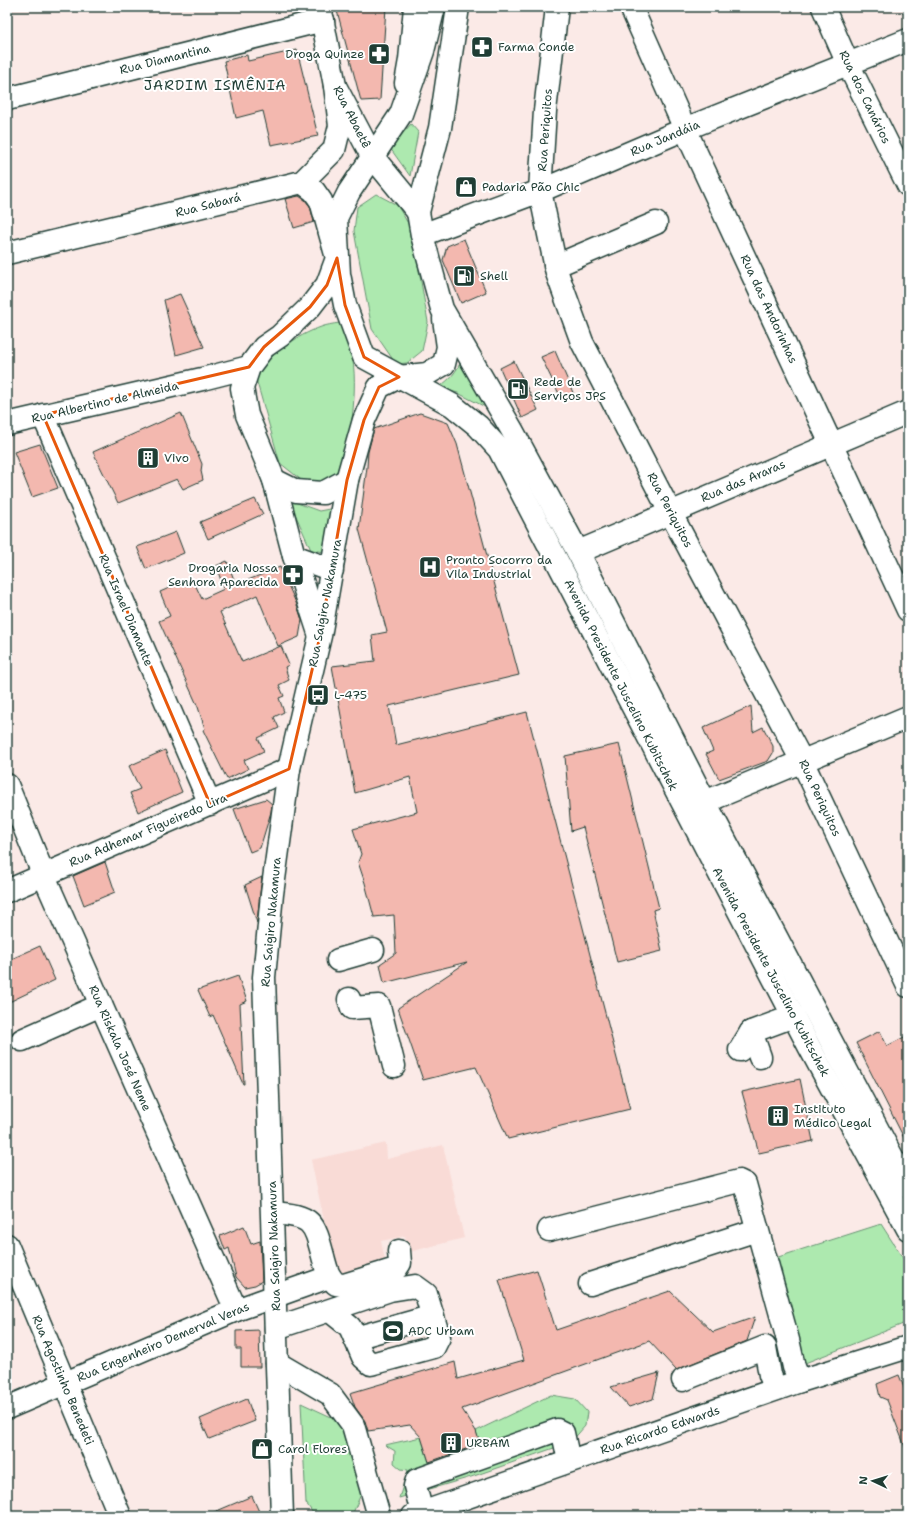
<svg xmlns="http://www.w3.org/2000/svg" width="915" height="1523" viewBox="0 0 915 1523" font-family="'Shantell Sans',sans-serif">
	<rect width="100%" height="100%" fill="#fbeae7"/>
	<filter id="ink" filterUnits="userSpaceOnUse"><feTurbulence type="fractalNoise" baseFrequency=".025" numOctaves="2"/><feDisplacementMap in="SourceGraphic" scale="8" xChannelSelector="R" yChannelSelector="G"/><feConvolveMatrix kernelMatrix="1 2 1 2 8 2 1 2 1" color-interpolation-filters="sRGB"/></filter>
	<g filter="url(#ink)">
		<polygon fill="#f9dbd6" points="386,1143 387,1159 443,1145 464,1238 409,1252 405,1236 381,1241 386,1265 336,1276 311,1160"/>
		<g fill="#ade9af" stroke="#669372">
			<polygon points="411,124 418,132 410,176 390,148"/>
			<polygon points="376,194 397,205 412,230 428,322 422,351 407,363 396,364 372,329 354,231 357,207"/>
			<path d="M 339,323 C 342,329 347,336 349,342 C 361,381 350,433 344,473 L 310,487 L 280,463 L 256,379 C 265,356 298,335 321,327 C 326,325 333,324 339,323 Z"/>
			<path d="M 462,359 L 493,411 L 458,393 L 438,388 C 450,379 456,373 462,359 Z"/>
			<polygon points="289,500 319,511 340,507 333,553 311,550"/>
			<polygon points="881,1224 908,1266 908,1322 805,1363 772,1259"/>
			<polygon points="551,1395 575,1399 587,1412 585,1426 571,1442 471,1477 399,1498 408,1470 401,1469 394,1463 395,1451 385,1445 421,1437 430,1466 481,1449 476,1431"/>
			<polygon points="301,1403 340,1421 361,1494 353,1513 349,1516 315,1516 306,1503"/>
		</g>
		<g fill="#f3b8af" stroke="#1f3d34">
			<polygon points="336,7 386,7 380,100 361,101"/>
			<polygon points="297,50 318,136 271,145 263,111 236,118 224,61 247,55 248,61"/>
			<polygon points="299,196 305,200 310,206 314,222 294,228 285,199"/>
			<polygon points="464,239 486,292 461,303 443,260 447,246"/>
			<polygon points="180,294 204,347 176,355 164,300"/>
			<polygon points="555,351 574,395 562,400 541,357"/>
			<polygon points="514,361 538,410 522,418 500,368"/>
			<polygon points="181,413 202,464 201,471 203,480 183,489 177,479 118,503 93,452"/>
			<polygon points="420,413 448,423 457,444 519,675 389,706 396,745 527,712 630,1109 508,1139 476,1067 423,1080 398,1008 467,962 384,983 380,964 396,953 394,915 374,917 365,883 358,862 361,854 353,829 417,812 410,777 355,793 332,666 375,661 372,635 387,632 359,529 367,467 368,452 374,429"/>
			<polygon points="40,444 58,488 32,497 14,452"/>
			<polygon points="255,499 263,514 208,539 200,522"/>
			<polygon points="176,532 184,553 146,569 137,547"/>
			<polygon points="227,561 236,585 280,567 297,605 302,620 299,637 278,646 257,595 220,612 242,662 281,646 289,665 285,667 289,680 279,685 284,696 279,698 284,712 274,717 279,728 258,738 264,751 244,760 248,769 227,779 203,730 205,729 198,707 159,621 170,616 160,592 192,578 202,599 224,589 216,566"/>
			<polygon points="751,706 753,732 763,727 773,746 773,753 768,761 719,779 706,754 713,751 703,728"/>
			<polygon points="619,744 659,908 653,910 662,951 617,962 583,827 571,831 565,756"/>
			<polygon points="165,750 182,792 138,812 130,793 140,789 129,766"/>
			<polygon points="266,799 272,804 271,812 260,848 250,852 234,809"/>
			<polygon points="105,862 115,892 84,905 73,876"/>
			<polygon points="262,877 260,893 257,923 245,885"/>
			<polygon points="40,946 55,980 7,1003 7,961"/>
			<polygon points="238,976 247,1001 240,1004 244,1084 243,1084 213,1015 210,1017 198,990"/>
			<polygon points="880,1031 887,1046 908,1035 908,1146 856,1043"/>
			<polygon points="800,1079 813,1141 759,1153 742,1092"/>
			<polygon points="244,1226 251,1244 260,1241 262,1281 255,1285 245,1287 236,1277 229,1248 225,1250 220,1236"/>
			<polygon points="537,1270 556,1330 670,1291 713,1332 755,1317 747,1341 676,1370 649,1341 462,1409 476,1431 480,1444 429,1462 421,1437 410,1425 368,1431 365,1421 355,1407 350,1393 455,1362 458,1379 524,1360 499,1280"/>
			<polygon points="259,1330 260,1367 241,1367 241,1349 236,1349 236,1331"/>
			<polygon points="659,1373 653,1399 629,1407 611,1387"/>
			<polygon points="899,1375 908,1398 907,1452 887,1400 880,1397 877,1384"/>
			<polygon points="247,1399 255,1421 209,1439 200,1419"/>
			<polygon points="252,1496 261,1516 205,1516"/>
		</g>
		<g fill="none" stroke-linecap="round" stroke-linejoin="round">
			<g stroke="#1f3d34" stroke-width="25">
				<g id="minor">
					<polyline points="320,7 335,86 372,156"/>
					<polyline points="557,7 545,111 540,191 557,273 582,342 670,512 802,761 908,986"/>
					<polyline points="631,7 685,129 908,610"/>
					<polyline points="823,7 848,64 908,185"/>
					<polyline points="406,83 410,60 415,7"/>
					<polyline points="7,99 323,20"/>
					<polyline points="302,182 314,191 321,201 337,258 327,285 310,307 280,336 264,347 249,367 242,388 247,415 274,480 294,556 319,633"/>
					<polyline points="422,235 540,191 685,129 908,40"/>
					<polyline points="7,253 302,182 334,150 340,126 335,86"/>
					<polyline points="555,266 656,223"/>
					<polyline points="43,415 210,804"/>
					<polyline points="7,424 202,379 249,367"/>
					<polyline points="274,480 296,491 323,493 347,480"/>
					<polyline points="578,552 908,412"/>
					<polyline points="294,556 332,570"/>
					<polyline points="7,785 44,876 236,1310"/>
					<polyline points="705,802 908,717"/>
					<polyline points="7,891 289,769"/>
					<polyline points="338,960 373,950"/>
					<polyline points="349,999 352,1008 379,1006 394,1066"/>
					<polyline points="751,1032 760,1057"/>
					<polyline points="22,1040 101,1005"/>
					<polyline points="740,1050 751,1032 794,1016"/>
					<path d="M 273,1213 C 314,1216 314,1222 324,1260 C 327,1271 328,1276 336,1284 L 344,1285 L 396,1269 L 400,1263 L 399,1251"/>
					<polyline points="549,1230 739,1181 745,1184 788,1340 794,1367 800,1381"/>
					<polyline points="7,1245 120,1516"/>
					<polyline points="590,1284 757,1230"/>
					<polyline points="276,1328 390,1290 415,1286 426,1294 439,1337 434,1347 371,1364 363,1357 350,1327 330,1311"/>
					<polyline points="355,1338 433,1316"/>
					<polyline points="277,1363 330,1394 353,1425 379,1516"/>
					<polyline points="683,1380 765,1347 770,1375 776,1389"/>
					<polyline points="7,1408 236,1310 329,1277"/>
					<polyline points="422,1513 415,1486 417,1480 557,1430 563,1433 569,1461"/>
					<polyline points="282,1516 264,977 272,894 289,769 320,636 347,480 364,420 379,387 399,377"/>
					<polyline points="413,1516 800,1381 908,1347"/>
				</g>
			</g>
			<g stroke="#1f3d34" stroke-width="25">
				<g id="major">
					<polyline points="434,7 423,51 401,114 349,192 336,218 339,274 345,305 364,357 452,405 478,426 499,449 810,1048 908,1229"/>
					<polyline points="458,7 440,128 418,212 422,235 442,309 512,430 578,552 705,802 908,1187"/>
					<polyline points="372,156 418,212"/>
					<polyline points="399,377 427,374 444,364 448,347 444,319"/>
				</g>
			</g>
			<use href="#minor" stroke="#fff" stroke-width="22"/>
			<use href="#major" stroke="#fff" stroke-width="22"/>
		</g>
	</g>
	<path fill="none" stroke="#e8590c" stroke-width="3" stroke-linejoin="round" d="M 337,258 L 345,305 L 364,357 L 399,377 L 379,387 L 364,420 L 347,480 L 320,636 L 289,769 L 210,804 L 43,415 L 249,367 L 264,347 L 310,307 L 327,285 Z"/>
	<defs>
		<g id="pharmacy-square" transform="scale(1.15)"><rect x="-9" y="-9" width="18" height="18" rx="4" fill="#1f3d34" stroke="#fff"/><path d="M-2-6h4v4h4v4h-4v4h-4v-4h-4v-4h4Z" fill="#fff"/></g>
		<g id="shop-square" transform="scale(1.15)"><rect x="-9" y="-9" width="18" height="18" rx="4" fill="#1f3d34" stroke="#fff"/><path d="M-5-2.5h2.3a2.7 3.5 0 0 1 5.4 0H5L5.5 6h-11ZM-1.5-2.5h3a1.5 2.3 0 0 0-3 0Z" fill="#fff"/></g>
		<g id="fuel-square" transform="scale(1.15)"><rect x="-9" y="-9" width="18" height="18" rx="4" fill="#1f3d34" stroke="#fff"/><path d="M-5.5-6h7V0h2V4h1.3V-2.5L3-4.5l.8-.8L6-3V5H2.5V1h-1V6h-7ZM-4.2-4.7v3.2H.2V-4.7Z" fill="#fff"/></g>
		<g id="building-square" transform="scale(1.15)"><rect x="-9" y="-9" width="18" height="18" rx="4" fill="#1f3d34" stroke="#fff"/><path d="M-4-6H4V6H1V3H-1V6H-4ZM-2.5-4.3h1.7v1.8h-1.7ZM.8-4.3h1.7v1.8H.8ZM-2.5-1h1.7V.8h-1.7ZM.8-1h1.7V.8H.8Z" fill="#fff"/></g>
		<g id="hospital-square" transform="scale(1.15)"><rect x="-9" y="-9" width="18" height="18" rx="4" fill="#1f3d34" stroke="#fff"/><path d="M-5-5h3v3.5h4V-5h3V5h-3V1.5h-4V5h-3Z" fill="#fff"/></g>
		<g id="bus-square" transform="scale(1.15)"><rect x="-9" y="-9" width="18" height="18" rx="4" fill="#1f3d34" stroke="#fff"/><path d="M-5-6H5V4H4V6H2V4H-2V6H-4V4H-5ZM-3.5-4V0h7V-4ZM-3.5 1.2v1.5H-2V1.2ZM2 1.2v1.5H3.5V1.2Z" fill="#fff"/></g>
		<g id="stadium-square" transform="scale(1.15)"><rect x="-9" y="-9" width="18" height="18" rx="4" fill="#1f3d34" stroke="#fff"/><path d="M0-5a6.5 5 0 1 0 0 10a6.5 5 0 1 0 0-10ZM-3.5-1.8h7v3.6h-7Z" fill="#fff"/></g>
	</defs>
	<g fill-rule="evenodd">
		<use href="#pharmacy-square" x="482" y="47"/>
		<use href="#pharmacy-square" x="379" y="54"/>
		<use href="#shop-square" x="466" y="187"/>
		<use href="#fuel-square" x="464" y="276"/>
		<use href="#fuel-square" x="518" y="389"/>
		<use href="#building-square" x="148" y="458"/>
		<use href="#hospital-square" x="430" y="567"/>
		<use href="#pharmacy-square" x="293" y="575"/>
		<use href="#bus-square" x="318" y="695"/>
		<use href="#building-square" x="778" y="1116"/>
		<use href="#stadium-square" x="393" y="1331"/>
		<use href="#building-square" x="451" y="1443"/>
		<use href="#shop-square" x="262" y="1449"/>
	</g>
	<g text-anchor="middle" stroke-width="4" stroke-linejoin="round" paint-order="stroke">
		<g font-size="12" fill="#1f3d34" stroke="#fff" text-anchor="start">
			<text x="498" y="51">Farma Conde</text>
			<text x="364" y="58" text-anchor="end">Droga Quinze</text>
			<text x="482" y="191">Padaria Pão Chic</text>
			<text x="480" y="280">Shell</text>
			<text x="534" y="386">Rede de<tspan x="534" dy="14">Serviços JPS</tspan></text>
			<text x="164" y="462">Vivo</text>
			<text x="446" y="564">Pronto Socorro da<tspan x="446" dy="14">Vila Industrial</tspan></text>
			<text x="278" y="572" text-anchor="end">Drogaria Nossa<tspan x="278" dy="14">Senhora Aparecida</tspan></text>
			<text x="334" y="699">L-475</text>
			<text x="794" y="1113">Instituto<tspan x="794" dy="14">Médico Legal</tspan></text>
			<text x="408" y="1335">ADC Urbam</text>
			<text x="466" y="1447">URBAM</text>
			<text x="278" y="1453">Carol Flores</text>
		</g>
		<g font-size="12" fill="#1f3d34" stroke="#fff">
			<text transform="translate(165 59) rotate(-14)" y="4">Rua Diamantina</text>
			<text transform="translate(865 97) rotate(64)" y="4">Rua dos Canários</text>
			<text transform="translate(352 117) rotate(63)" y="4">Rua Abaetê</text>
			<text transform="translate(545 130) rotate(-86)" y="4">Rua Periquitos</text>
			<text transform="translate(665 138) rotate(-23)" y="4">Rua Jandáia</text>
			<text transform="translate(208 205) rotate(-14)" y="4">Rua Sabará</text>
			<text transform="translate(769 309) rotate(65)" y="4">Rua das Andorinhas</text>
			<text transform="translate(105 402) rotate(-13)" y="4">Rua Albertino de Almeida</text>
			<text transform="translate(743 481) rotate(-23)" y="4">Rua das Araras</text>
			<text transform="translate(670 510) rotate(62)" y="4">Rua Periquitos</text>
			<text transform="translate(325 603) rotate(-79)" y="4">Rua Saigiro Nakamura</text>
			<text transform="translate(126 610) rotate(67)" y="4">Rua Israel Diamante</text>
			<text transform="translate(621 685) rotate(63)" y="4">Avenida Presidente Juscelino Kubitschek</text>
			<text transform="translate(820 798) rotate(65)" y="4">Rua Periquitos</text>
			<text transform="translate(148 830) rotate(-23)" y="4">Rua Adhemar Figueiredo Lira</text>
			<text transform="translate(271 922) rotate(-85)" y="4">Rua Saigiro Nakamura</text>
			<text transform="translate(771 972) rotate(62)" y="4">Avenida Presidente Juscelino Kubitschek</text>
			<text transform="translate(120 1048) rotate(66)" y="4">Rua Riskala José Neme</text>
			<text transform="translate(274 1246) rotate(-92)" y="4">Rua Saigiro Nakamura</text>
			<text transform="translate(163 1342) rotate(-23)" y="4">Rua Engenheiro Demerval Veras</text>
			<text transform="translate(63 1380) rotate(67)" y="4">Rua Agostinho Benedeti</text>
			<text transform="translate(660 1430) rotate(-19)" y="4">Rua Ricardo Edwards</text>
		</g>
		<g font-size="14" letter-spacing="1" fill="#1f3d34" stroke="#fff">
			<text x="215" y="90">JARDIM ISMÊNIA</text>
		</g>
	</g>
	<rect width="915" height="1523" fill="none" stroke="#fff" stroke-width="24"/>
	<rect x="12" y="12" width="891" height="1499" fill="none" stroke="#1f3d34" stroke-width="1.5" filter="url(#ink)"/>
	<g transform="translate(873 1481) rotate(274)" stroke="#ffffff" stroke-width="3" paint-order="stroke">
	<path d="M0-3L7 15L0 10L-7 15Z" fill="#1f3d34"/>
	<text y="-6" font-size="11" font-weight="bold" text-anchor="middle" fill="#1f3d34">N</text>
	</g>
</svg>
